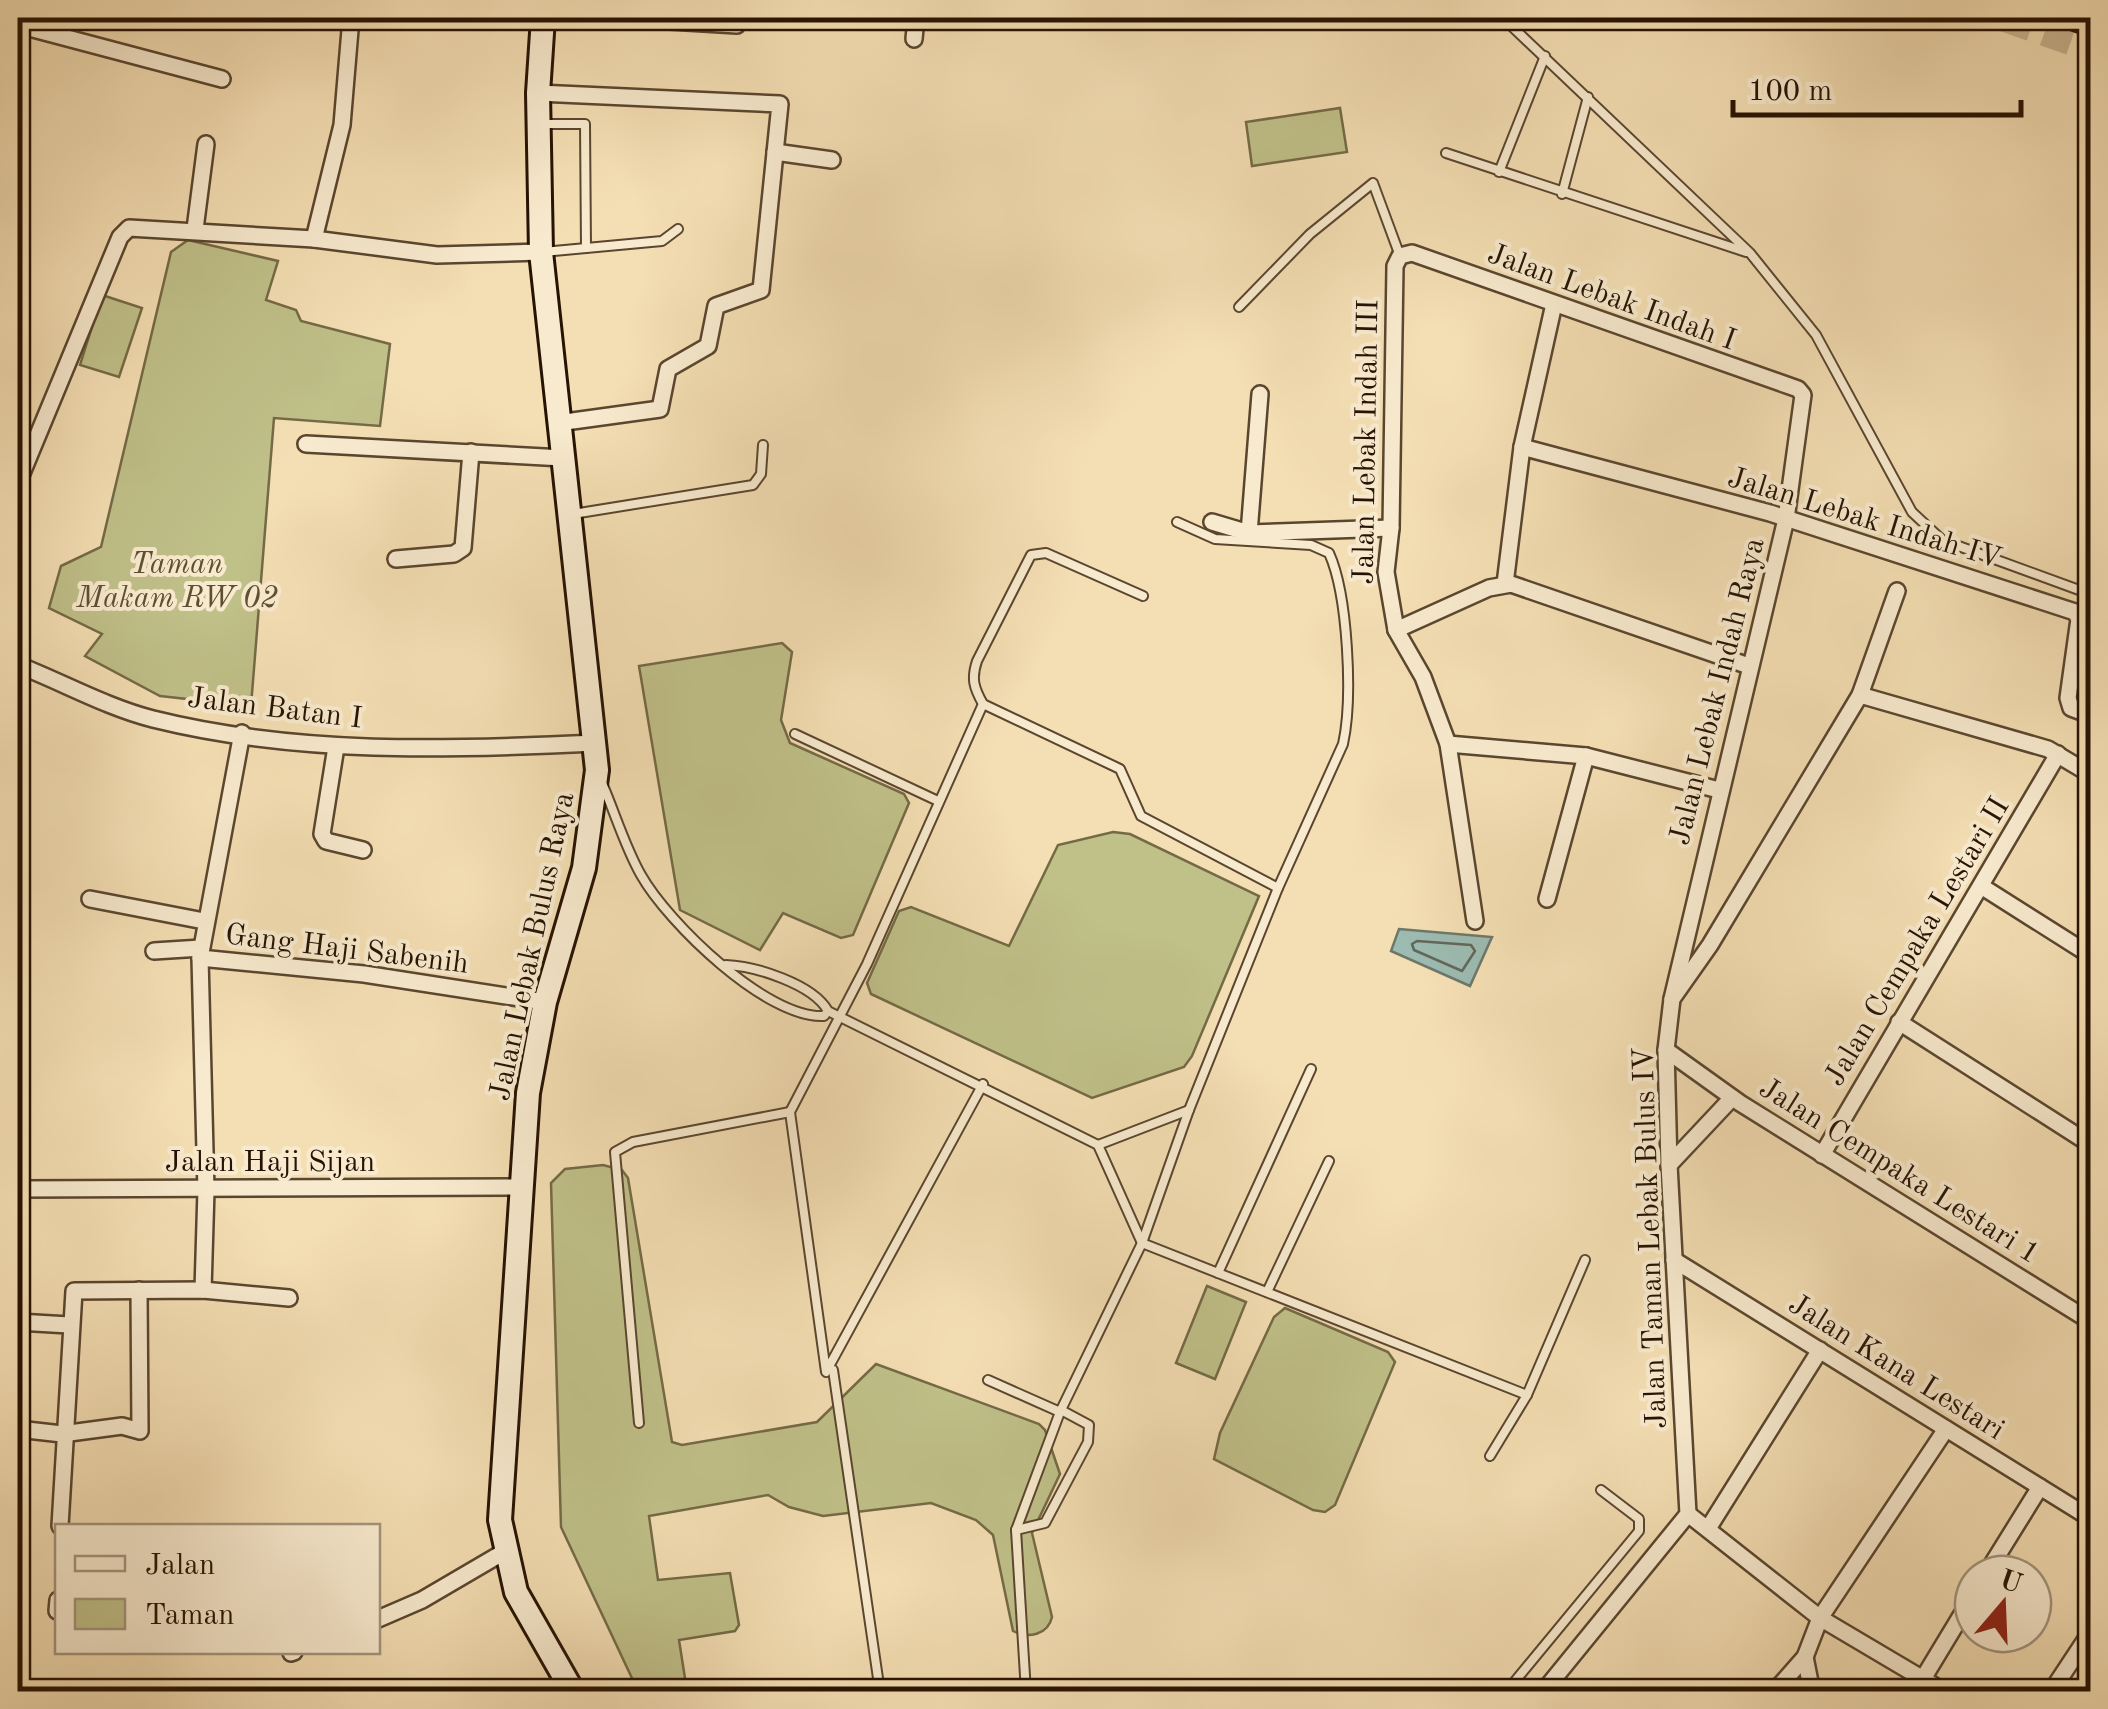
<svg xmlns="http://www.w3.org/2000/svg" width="2108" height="1709" viewBox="0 0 2108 1709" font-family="'Old Standard TT',serif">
	<rect width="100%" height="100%" fill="#f4deb3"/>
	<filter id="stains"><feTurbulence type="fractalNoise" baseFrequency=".002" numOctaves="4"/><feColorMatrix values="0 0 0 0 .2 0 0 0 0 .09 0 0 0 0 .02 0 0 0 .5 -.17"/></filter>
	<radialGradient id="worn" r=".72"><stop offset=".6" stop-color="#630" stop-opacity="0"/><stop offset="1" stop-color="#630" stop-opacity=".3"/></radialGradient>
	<g fill="#c0c089" stroke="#746a46" stroke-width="2.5">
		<polygon points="1340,108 1347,152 1252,166 1246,122"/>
		<polygon points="188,240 278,261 266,300 296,310 301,321 390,344 380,426 274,418 251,706 160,696 85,656 102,634 49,608 61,566 101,547 171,252"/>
		<polygon points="102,295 142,308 119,377 80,365"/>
		<polygon points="782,643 792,652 781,720 790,743 904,794 909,803 853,935 841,938 783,913 760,950 680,910 639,666"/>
		<polygon points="1113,832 1130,834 1259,896 1192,1056 1184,1067 1092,1098 871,994 867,983 899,911 911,907 1009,946 1058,845"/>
		<path d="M 603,1165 L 622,1170 L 628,1178 L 672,1442 L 682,1445 L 817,1422 L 876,1364 L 1039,1424 L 1045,1430 L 1060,1474 L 1032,1533 L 1052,1617 C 1048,1635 1028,1639 1013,1631 L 993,1535 L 976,1520 L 931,1503 L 823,1516 L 789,1507 L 768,1495 L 649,1516 L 658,1580 L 730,1573 L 739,1625 L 735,1631 L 679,1640 L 687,1691 L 638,1691 L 561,1527 L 551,1183 L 565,1169 Z"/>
		<polygon points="1207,1286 1246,1302 1215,1379 1176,1363"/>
		<polygon points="1285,1308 1388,1352 1395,1362 1335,1505 1325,1512 1313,1510 1214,1459 1220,1433 1274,1317"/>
	</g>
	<polygon fill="#9cbbb1" stroke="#6d786b" stroke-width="2.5" points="1399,929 1492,937 1470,986 1391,951"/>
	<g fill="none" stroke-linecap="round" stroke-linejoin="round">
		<polygon stroke="#62675a" stroke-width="2.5" points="1417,941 1471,945 1475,951 1462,971 1414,950 1412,944"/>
		<polyline stroke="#cbb590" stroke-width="28" stroke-dasharray="28 14" stroke-linecap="butt" points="2005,18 2090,48"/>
		<g stroke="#5a462f" stroke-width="12">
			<g id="lane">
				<polyline points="1503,18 1750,253 1816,335 1912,512 1942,540 2090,594"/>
				<polyline points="543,124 585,124 586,248"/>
				<polyline points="1446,153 1746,252"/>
				<polyline points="1499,172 1545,56"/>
				<polyline points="1562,194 1588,97"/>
				<polyline points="543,252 662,241 678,229"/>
				<polyline points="1239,307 1310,234 1373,183 1400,256"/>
				<polyline points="573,514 753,485 761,474 763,445"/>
				<path d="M 1143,596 L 1046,553 L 1031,555 L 977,661 C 971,679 974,688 983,704 L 1120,769 L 1141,816 L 1278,888"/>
				<polyline points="795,734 938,801"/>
				<path d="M 602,783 C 615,813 625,847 641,875 C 668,923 767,1019 824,1016 L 828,1011"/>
				<path d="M 726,965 C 755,966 813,984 828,1011 L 1098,1145 L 1142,1243 L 1527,1395 L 1490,1456"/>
				<polyline points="983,1084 826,1372 790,1112 867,964 983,704"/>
				<polyline points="1098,1145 1189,1110"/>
				<polyline points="1218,1273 1311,1069"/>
				<polyline points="1267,1292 1329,1161"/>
				<polyline points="833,1370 880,1692"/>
				<polyline points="988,1380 1060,1412"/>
				<polyline points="1527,1395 1585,1260"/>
				<polyline points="639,1423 615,1152 633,1142 790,1112"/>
				<polyline points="1016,1530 1045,1523 1088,1442 1089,1425 1061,1410"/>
				<path d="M 1026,1692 L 1016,1530 L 1060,1412 L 1142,1243 L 1189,1110 L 1278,888 L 1343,744 C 1353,699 1348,595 1329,553 L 1311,545 L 1215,539 L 1177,522"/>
				<polyline points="1506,1692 1639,1531 1639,1519 1601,1490"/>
			</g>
		</g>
		<g stroke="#5a462f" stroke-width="20">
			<g id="street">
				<polyline points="619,18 737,25"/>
				<polyline points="18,25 222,79"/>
				<polyline points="914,39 916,18"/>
				<polyline points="538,93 780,104 761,290 716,306 708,346 668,369 660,409 558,423"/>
				<polyline points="775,152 832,160"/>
				<polyline points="195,229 206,144"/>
				<polyline points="314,239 342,125 351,18"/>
				<polyline points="306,444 563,458"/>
				<polyline points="1522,447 1770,513 2075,612 2079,619 2068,698 2071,708 2090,715"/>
				<polyline points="18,483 120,237 129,228 314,239 437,255 541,252"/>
				<polyline points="1212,522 1249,533 1391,528"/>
				<polyline points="1249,533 1260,394"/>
				<polyline points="396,559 454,554 463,548 471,452"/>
				<polyline points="1505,584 1522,447 1554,304"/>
				<polyline points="1396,630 1489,588 1511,584 1749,666"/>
				<path d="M 18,665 C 62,682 106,707 153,719 C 298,755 448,750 596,743"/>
				<polyline points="1860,695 1897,591"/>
				<polyline points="1448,744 1586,756 1719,790"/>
				<polyline points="336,747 322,834 326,841 363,850"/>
				<polyline points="1981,886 2090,955"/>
				<polyline points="90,899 204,921"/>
				<polyline points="1547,899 1586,756"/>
				<polyline points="1475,921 1448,744 1423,677 1396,630 1386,572 1391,528 1395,266 1400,256 1412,253 1798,389 1803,395 1786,519 1672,999"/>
				<polyline points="154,951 201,948"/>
				<polyline points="200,958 364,974 545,1002"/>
				<polyline points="19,964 21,1188"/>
				<polyline points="1899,1022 2090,1144"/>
				<polyline points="1666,1050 1740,1103 2090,1321"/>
				<polyline points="1822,1155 2058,754"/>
				<polyline points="1669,1165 1732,1098"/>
				<polyline points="18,1189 522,1187"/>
				<polyline points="1674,1260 2090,1518"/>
				<polyline points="203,1290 206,1190 200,958 242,733"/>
				<polyline points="18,1322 69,1325"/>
				<polyline points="18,1429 62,1434 122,1426 140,1431 139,1290"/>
				<polyline points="1688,1514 1820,1618 1945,1692"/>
				<polyline points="60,1526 74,1291 203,1290 289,1298"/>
				<polyline points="1709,1527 1820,1350"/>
				<polyline points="1986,1574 2040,1487"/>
				<polyline points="57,1611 58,1600"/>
				<polyline points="378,1619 422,1600 504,1552"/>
				<polyline points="291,1653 294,1652"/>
				<polyline points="1805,1657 1812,1692"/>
				<polyline points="1924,1677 1973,1596"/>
				<polyline points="1543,1692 1688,1514 1669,1165 1666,1050 1672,999 1710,945 1860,695 2048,749 2090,774"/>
				<polyline points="1774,1692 1805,1657 1820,1618 1946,1429"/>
				<polyline points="2051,1692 2090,1633"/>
			</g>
		</g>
		<g stroke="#271303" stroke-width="28">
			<polyline id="secondary" points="543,18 538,93 541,252 597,770 584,868 545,1002 528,1093 500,1520 516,1592 573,1692"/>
		</g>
		<use href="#lane" stroke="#f8eace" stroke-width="8"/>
		<use href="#street" stroke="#f8eace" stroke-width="15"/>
		<use href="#secondary" stroke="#f8eace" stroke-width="22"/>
		<g stroke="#271303" stroke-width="10">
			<polyline id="rail" points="2048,18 2090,33"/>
		</g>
		<use href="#rail" stroke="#f8eace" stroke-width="6" stroke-dasharray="19" stroke-linecap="butt"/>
	</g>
	<g text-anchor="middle" stroke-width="8" stroke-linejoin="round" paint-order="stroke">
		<g font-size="30" fill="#271303" stroke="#f8eace">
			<text transform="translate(1612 296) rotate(20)" y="10">Jalan Lebak Indah I</text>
			<text transform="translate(1365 442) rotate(-89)" y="10">Jalan Lebak Indah III</text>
			<text transform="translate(1865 517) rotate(17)" y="10">Jalan Lebak Indah IV</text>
			<text transform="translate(1716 691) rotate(-76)" y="10">Jalan Lebak Indah Raya</text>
			<text transform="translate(275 707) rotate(7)" y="10">Jalan Batan I</text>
			<text transform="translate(1916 941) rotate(-59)" y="10">Jalan Cempaka Lestari II</text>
			<text transform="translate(531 946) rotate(-78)" y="10">Jalan Lebak Bulus Raya</text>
			<text transform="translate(347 948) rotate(7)" y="10">Gang Haji Sabenih</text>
			<text x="270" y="1171">Jalan Haji Sijan</text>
			<text transform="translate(1900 1170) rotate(32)" y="10">Jalan Cempaka Lestari 1</text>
			<text transform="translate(1649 1238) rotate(-92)" y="10">Jalan Taman Lebak Bulus IV</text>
			<text transform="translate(1897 1366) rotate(32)" y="10">Jalan Kana Lestari</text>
		</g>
		<g font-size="30" font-style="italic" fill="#5d5032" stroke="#f8eace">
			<text x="177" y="573">Taman<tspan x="177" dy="34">Makam RW 02</tspan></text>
		</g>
	</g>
	<rect width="2108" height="1709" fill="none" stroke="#f4deb3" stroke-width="60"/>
	<rect x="20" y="20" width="2068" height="1669" fill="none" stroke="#271303" stroke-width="5"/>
	<rect x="30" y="30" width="2048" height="1649" fill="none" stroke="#271303" stroke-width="2.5"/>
	<rect x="55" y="1524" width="325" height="130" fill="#f8eace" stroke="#a4947d" stroke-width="2.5"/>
	<rect x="75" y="1556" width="50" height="15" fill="#f8eace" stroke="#a4947d" stroke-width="2.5"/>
	<text x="145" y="1574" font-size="30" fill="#271303">Jalan</text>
	<rect x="75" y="1599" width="50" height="30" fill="#c0c089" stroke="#a4947d" stroke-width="2.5"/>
	<text x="145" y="1624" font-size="30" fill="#271303">Taman</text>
	<g transform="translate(2003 1604) rotate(19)"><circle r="48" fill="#f8eace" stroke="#a4947d" stroke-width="2.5"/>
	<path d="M0-8L18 38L0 25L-18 38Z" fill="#8f2418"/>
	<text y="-15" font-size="28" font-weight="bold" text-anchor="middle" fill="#271303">U</text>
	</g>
	<path d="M1733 100v15h288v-15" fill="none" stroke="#271303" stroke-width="5"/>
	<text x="1748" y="100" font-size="30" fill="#271303" stroke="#f8eace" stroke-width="8" paint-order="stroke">100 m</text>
	<rect width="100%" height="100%" filter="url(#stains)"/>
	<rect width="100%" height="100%" fill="url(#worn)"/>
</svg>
